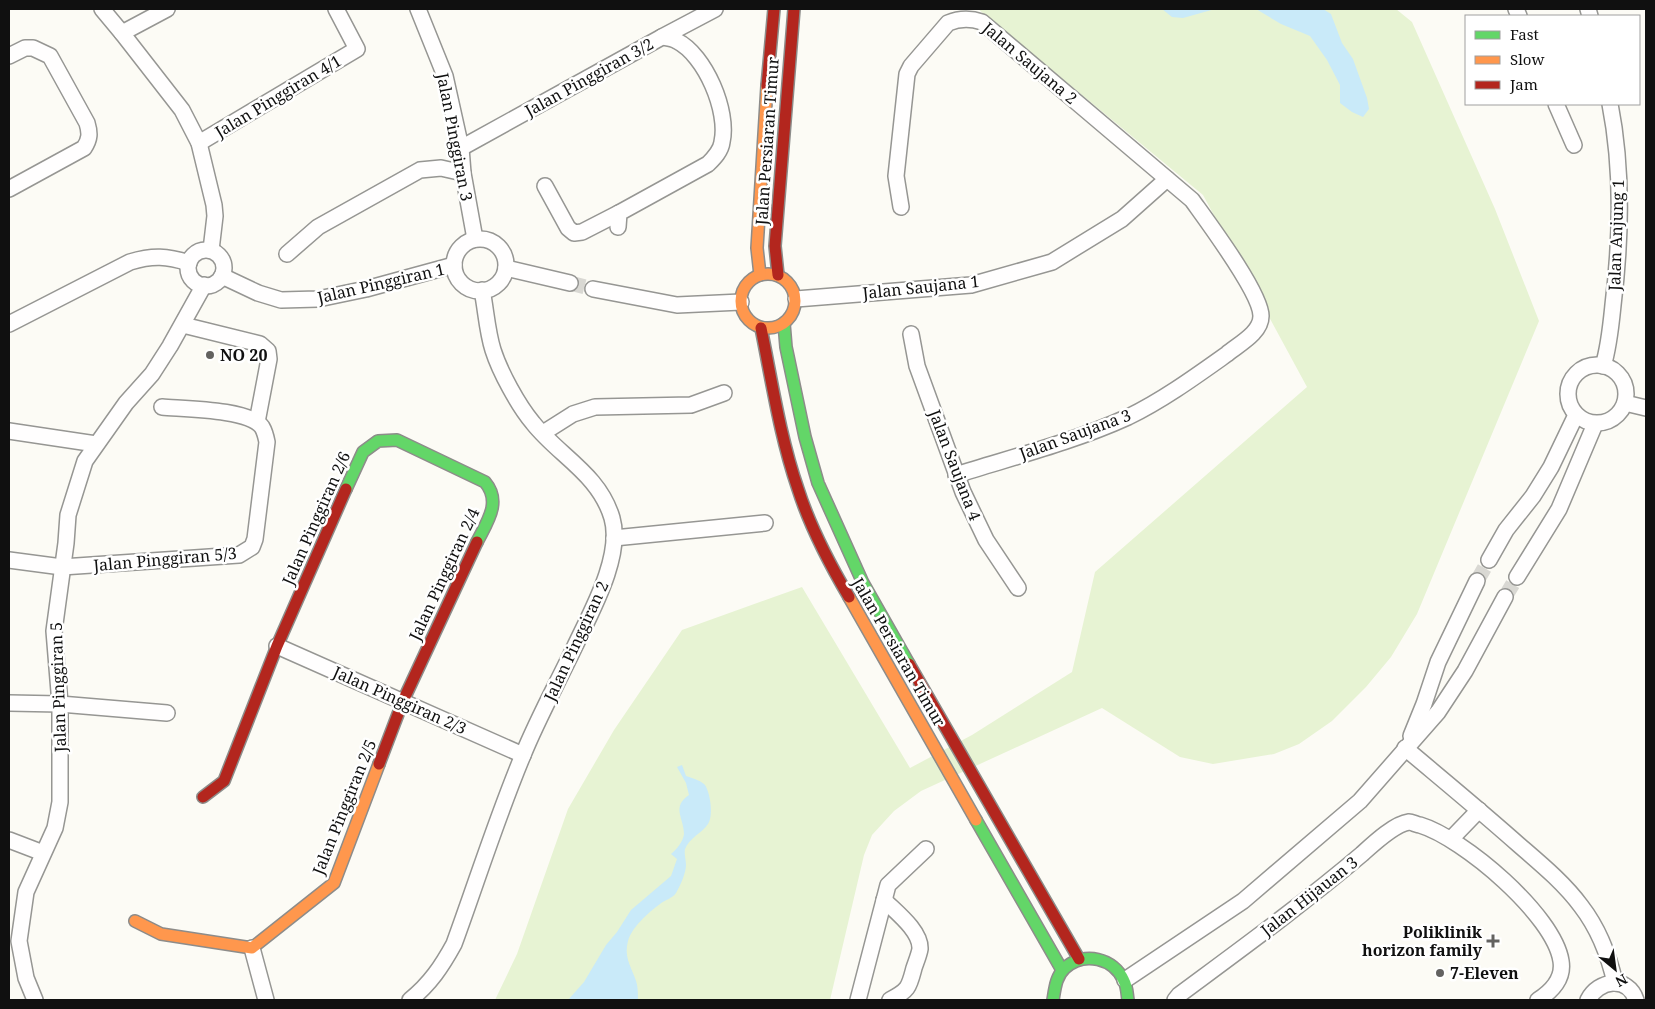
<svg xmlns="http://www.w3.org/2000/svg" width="1655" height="1009" viewBox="0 0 1655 1009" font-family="'Noto Serif',serif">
	<rect width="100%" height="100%" fill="#fcfbf5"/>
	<polygon fill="#e7f3d3" points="978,9 1396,9 1412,22 1495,209 1539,321 1417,614 1391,657 1366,687 1332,721 1299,744 1274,754 1213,764 1180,757 1102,708 921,791 894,811 872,835 864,855 830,1000 495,1000 517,954 568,809 614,730 682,630 802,587 910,768 972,735 1072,672 1095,572 1307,387 1203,195"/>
	<g fill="#c9eaf9">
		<polygon points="1162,9 1215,9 1183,18 1172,17"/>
		<polygon points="1256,9 1323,9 1331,14 1342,43 1353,59 1367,98 1369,109 1363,117 1352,112 1340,103 1340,85 1327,60 1310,36 1281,24"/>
		<path d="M 682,765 L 686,776 C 692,778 699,780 704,784 C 710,790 714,816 708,824 C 702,833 689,838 685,849 C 684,854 686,860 686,865 C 686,873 680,886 676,893 C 673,898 665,900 660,904 C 648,913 632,927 628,941 C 624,956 630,965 635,978 C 638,985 638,993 638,1000 L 568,1000 L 584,982 L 606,945 L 617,932 L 631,910 L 671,876 L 677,859 L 671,854 C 676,850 683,842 684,834 C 684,818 671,807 689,795 L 686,783 L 677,767 Z"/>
	</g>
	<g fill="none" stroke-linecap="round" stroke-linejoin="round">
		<g stroke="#d9d8d3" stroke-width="15" stroke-dasharray="15 8" stroke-linecap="butt">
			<polyline points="570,283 593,289"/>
			<polyline points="1477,581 1489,560"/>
			<polyline points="1505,597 1517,577"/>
		</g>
		<g stroke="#969693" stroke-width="18">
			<g id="street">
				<polyline points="102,9 122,33 182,110 199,143 214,205 215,216 211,250"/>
				<polyline points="418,9 445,76 461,148 463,173 475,239"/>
				<polyline points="1516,9 1519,16"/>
				<polyline points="1588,9 1590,16"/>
				<polyline points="122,33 167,9"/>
				<polyline points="662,37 715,9"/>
				<path d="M 9,56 L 25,48 L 33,48 L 50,56 L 87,123 C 90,133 90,139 84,148 L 9,189"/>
				<polyline points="1556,104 1574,145"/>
				<polyline points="199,143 357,49 336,9"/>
				<path d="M 461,148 L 662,37 C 667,38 672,38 677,41 C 705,55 729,111 722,142 C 721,151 714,158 708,164 L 619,213 L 618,227"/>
				<polyline points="545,186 568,228 574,233 582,232 619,213"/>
				<path d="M 901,207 L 896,176 L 907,74 L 911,66 L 948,23 C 960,18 970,18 982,22 L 1192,200 C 1207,221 1261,293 1261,316 C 1261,333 1239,344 1227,354 C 1196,376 1163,400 1128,417 C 1073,442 1013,457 956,475"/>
				<circle cx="480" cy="265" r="26"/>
				<circle cx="206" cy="268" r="18"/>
				<polyline points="287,254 318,227 420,170 441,168 463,173"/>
				<polyline points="506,268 570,283"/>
				<polyline points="222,276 258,293 281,300 318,299 366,289 454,265"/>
				<polyline points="593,289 677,305 741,302"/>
				<polyline points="796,299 971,285 1052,262 1122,219 1167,179"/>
				<path d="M 9,324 L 130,262 C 153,255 167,256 189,263"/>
				<polyline points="183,325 260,344 268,351 269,359 257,422"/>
				<polyline points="911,334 917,366 963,492 986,540 1018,588"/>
				<circle cx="1597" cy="394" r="29"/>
				<path d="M 1603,366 C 1609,347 1611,325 1613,305 C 1621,239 1623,170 1610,104"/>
				<polyline points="1625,403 1646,408"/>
				<polyline points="9,431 96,444"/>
				<polyline points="543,433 573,414 595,407 691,405 724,393"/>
				<polyline points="614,538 765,523"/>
				<path d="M 9,560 L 62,567 L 239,555 L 252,547 L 255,539 L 267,442 C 266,437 265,432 262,427 C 249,409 184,409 162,407"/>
				<polyline points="1489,560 1506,530 1533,496 1551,467 1576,415"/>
				<polyline points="1517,577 1559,509 1595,424"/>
				<polyline points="277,646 523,755"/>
				<polyline points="9,703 60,704 167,713"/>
				<polyline points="1411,736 1424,704 1438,662 1477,581"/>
				<path d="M 1405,748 C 1443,780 1482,812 1519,845 C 1541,864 1564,883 1581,906 C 1598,928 1609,956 1615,983"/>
				<polyline points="1451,839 1479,810"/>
				<polyline points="9,840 43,853"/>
				<path d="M 884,900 C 896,912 921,931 920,949 C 919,955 916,962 914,968 C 909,987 909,990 890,1000"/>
				<polyline points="252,948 266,1000"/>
				<polyline points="1125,980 1243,901 1360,801 1438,712 1465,671 1505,597"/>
				<polyline points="35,1000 26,978 19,941 26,892 55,828 60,802 60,704 54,631 66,543 68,515 85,461 126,403 152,374 170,346 204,285"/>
				<path d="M 410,1000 C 430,984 442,966 454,944 C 477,881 497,817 523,755 C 538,718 558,682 575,646 C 591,612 623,556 612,518 C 599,474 559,456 533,423 C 518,405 500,372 493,350 C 487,331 486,310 482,290"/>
				<polyline points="858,1000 888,885 926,849"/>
				<path d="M 1175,1000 L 1179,995 C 1241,949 1303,904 1362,854 C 1373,844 1394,824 1409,822 C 1412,822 1417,825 1420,825 C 1463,838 1554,915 1561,961 C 1564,979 1552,991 1538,1000"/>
				<path d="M 1588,1000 C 1598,980 1628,975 1636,1000"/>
			</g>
		</g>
		<g stroke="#8d8c8a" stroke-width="14">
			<g id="fast">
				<polyline points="784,323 786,347 805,437 818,483 863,583 909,664"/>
				<path d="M 346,489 L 363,452 L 378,441 L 397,440 L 485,482 C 502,502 487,522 477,542"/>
				<polyline points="976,820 1062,970"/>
				<path d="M 1053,1000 C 1055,988 1056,976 1065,968 C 1084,951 1114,958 1124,981 C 1127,986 1127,994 1128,1000"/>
			</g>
		</g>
		<g stroke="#8d8c8a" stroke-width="14">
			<g id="slow">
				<circle cx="768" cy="301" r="27"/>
				<polyline points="760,275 757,248 767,86"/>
				<polyline points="849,597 976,820"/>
				<polyline points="135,921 161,934 252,948 334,883 379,764"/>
			</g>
		</g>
		<g stroke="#8d8c8a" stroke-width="14">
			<g id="jam">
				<polyline points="767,86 774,9"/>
				<polyline points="778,275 775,246 794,9"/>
				<path d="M 761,328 C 772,382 780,437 798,489 C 810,527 829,563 849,597"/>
				<polyline points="909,664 1079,959"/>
				<polyline points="379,764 403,701 477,542"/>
				<polyline points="203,797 224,781 277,646 346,489"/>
			</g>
		</g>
		<use href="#street" stroke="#fffefe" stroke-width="15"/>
		<use href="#fast" stroke="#63d668" stroke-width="11"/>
		<use href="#slow" stroke="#ff974d" stroke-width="11"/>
		<use href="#jam" stroke="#b3261e" stroke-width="11"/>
	</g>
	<g fill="#636260" stroke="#fff" stroke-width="2">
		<circle cx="210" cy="355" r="5"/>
		<path d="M1490.5 933.5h5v5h5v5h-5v5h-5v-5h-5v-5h5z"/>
		<circle cx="1440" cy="973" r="5"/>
	</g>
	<g text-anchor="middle" stroke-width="5" stroke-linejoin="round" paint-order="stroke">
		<g font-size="16" fill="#101010" stroke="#fff">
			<text transform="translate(1030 63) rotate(40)" y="6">Jalan Saujana 2</text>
			<text transform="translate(589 77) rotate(-29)" y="6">Jalan Pinggiran 3/2</text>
			<text transform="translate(278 96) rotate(-31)" y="6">Jalan Pinggiran 4/1</text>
			<text transform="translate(455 137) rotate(79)" y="6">Jalan Pinggiran 3</text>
			<text transform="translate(767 141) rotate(-86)" y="6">Jalan Persiaran Timur</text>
			<text transform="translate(1616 235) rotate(-88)" y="6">Jalan Anjung 1</text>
			<text transform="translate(381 283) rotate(-13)" y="6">Jalan Pinggiran 1</text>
			<text transform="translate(921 287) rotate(-6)" y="6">Jalan Saujana 1</text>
			<text transform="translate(1075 434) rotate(-20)" y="6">Jalan Saujana 3</text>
			<text transform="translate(955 465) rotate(69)" y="6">Jalan Saujana 4</text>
			<text transform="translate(316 518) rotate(-66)" y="6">Jalan Pinggiran 2/6</text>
			<text transform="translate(165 559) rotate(-5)" y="6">Jalan Pinggiran 5/3</text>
			<text transform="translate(444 574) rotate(-65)" y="6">Jalan Pinggiran 2/4</text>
			<text transform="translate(576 641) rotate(-65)" y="6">Jalan Pinggiran 2</text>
			<text transform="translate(899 652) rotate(60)" y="6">Jalan Persiaran Timur</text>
			<text transform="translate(58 687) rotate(-92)" y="6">Jalan Pinggiran 5</text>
			<text transform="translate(400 700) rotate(24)" y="6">Jalan Pinggiran 2/3</text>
			<text transform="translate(344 807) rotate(-68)" y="6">Jalan Pinggiran 2/5</text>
			<text transform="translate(1309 896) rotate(-38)" y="6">Jalan Hijauan 3</text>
		</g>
		<g font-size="16" font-weight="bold" fill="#101010" stroke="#fff" text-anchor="start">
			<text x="220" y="361">NO 20</text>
			<text x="1482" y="938" text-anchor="end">Poliklinik<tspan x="1482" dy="18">horizon family</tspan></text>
			<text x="1450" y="979">7-Eleven</text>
		</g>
	</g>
	<rect width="1655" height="1009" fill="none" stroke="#101010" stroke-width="20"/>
	<rect x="1465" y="15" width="175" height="90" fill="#ffffff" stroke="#9f9f9f"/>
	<rect x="1475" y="31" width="25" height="8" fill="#63d668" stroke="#9f9f9f"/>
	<text x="1510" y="40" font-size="15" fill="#101010">Fast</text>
	<rect x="1475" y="56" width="25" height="8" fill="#ff974d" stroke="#9f9f9f"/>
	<text x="1510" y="65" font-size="15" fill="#101010">Slow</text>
	<rect x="1475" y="81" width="25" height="8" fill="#b3261e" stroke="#9f9f9f"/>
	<text x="1510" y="90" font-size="15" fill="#101010">Jam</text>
	<g transform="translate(1615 969) rotate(151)" stroke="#ffffff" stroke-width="4" paint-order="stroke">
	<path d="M0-4L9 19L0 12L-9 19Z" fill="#101010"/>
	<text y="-8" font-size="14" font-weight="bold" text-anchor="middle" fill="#101010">N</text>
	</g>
</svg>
